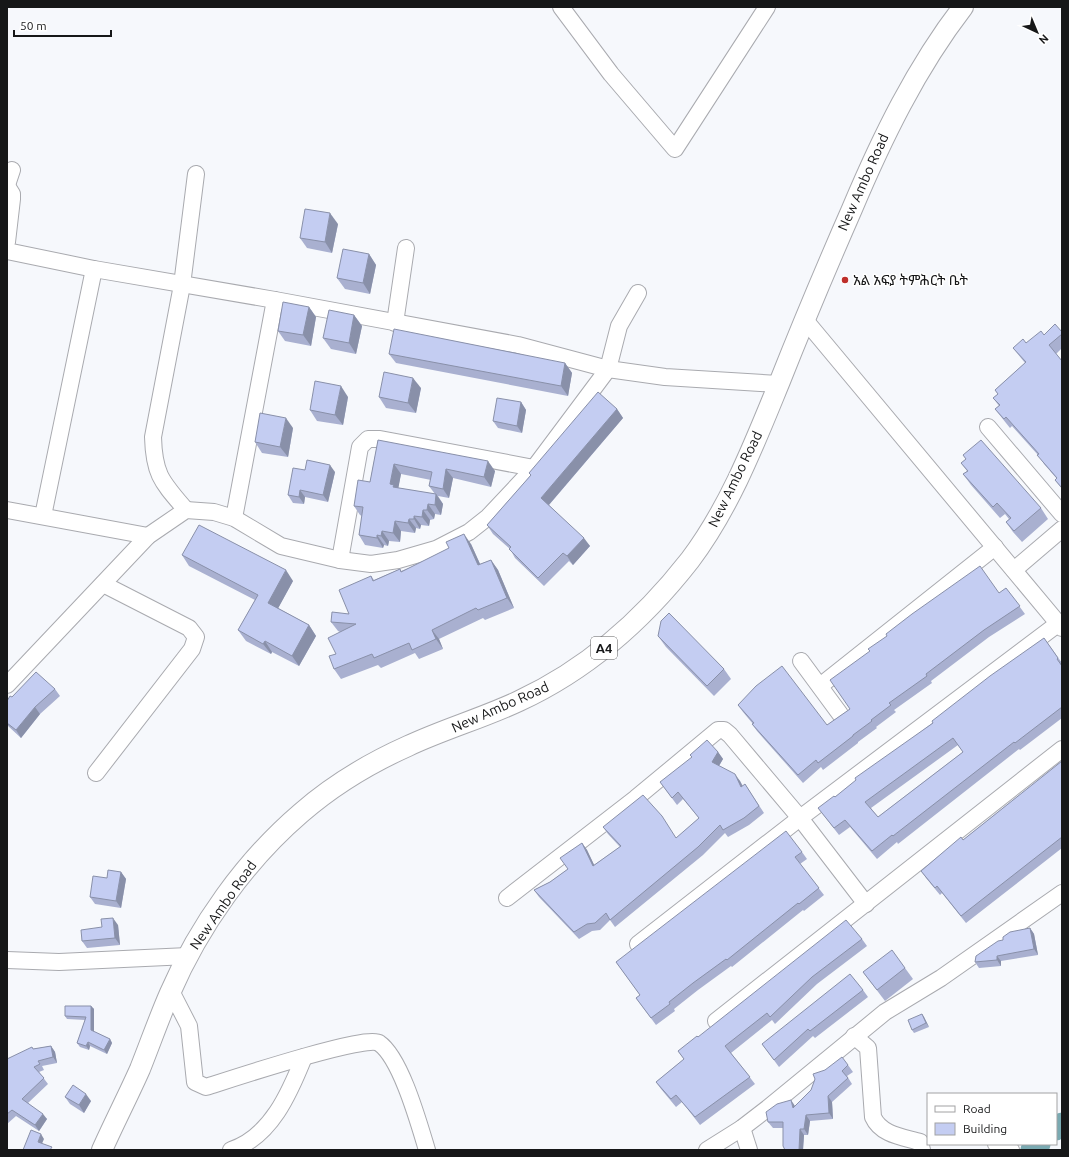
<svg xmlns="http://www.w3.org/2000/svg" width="1069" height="1157" viewBox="0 0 1069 1157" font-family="Ubuntu,'Noto Sans Ethiopic',sans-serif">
	<rect width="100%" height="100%" fill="#f6f8fc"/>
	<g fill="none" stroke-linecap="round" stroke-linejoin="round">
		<g stroke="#7aaab2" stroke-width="23">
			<polyline points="1056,1129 1062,1124"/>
			<polyline points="1032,1150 1039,1144"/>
		</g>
		<g stroke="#a9aaaf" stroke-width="18">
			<g id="minor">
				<polyline points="561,7 611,74 675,149 767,7"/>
				<polyline points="7,185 12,170"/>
				<polyline points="7,186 12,194 12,199 7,242"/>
				<polyline points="7,251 94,269 275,300 518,345 608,369 665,377 778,384"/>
				<polyline points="805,320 1062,628"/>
				<polyline points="395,323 406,248"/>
				<polyline points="988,427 1062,514"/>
				<polyline points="7,510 148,536"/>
				<path d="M 186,510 C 162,482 154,475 153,437 L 182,285 L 196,174"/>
				<polyline points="43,516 94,269"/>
				<polyline points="234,518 275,300"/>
				<polyline points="340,560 360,447 368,439 380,439 534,468"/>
				<polyline points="1014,570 1062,529"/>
				<polyline points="801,661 840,714"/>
				<polyline points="7,685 148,536 186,510 214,512 234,518 281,546 340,560 371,564 398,560 436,549 469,532 488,517 534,468 608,369 619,326 638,293"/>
				<polyline points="820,686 995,547"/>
				<polyline points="96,773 192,649 196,637 189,628 103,584"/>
				<polyline points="507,898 636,798 718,730 724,730 730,735 800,818 866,904"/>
				<polyline points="638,944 800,818 1059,623"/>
				<polyline points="7,960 59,962 188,956"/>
				<path d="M 171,991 L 189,1026 L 195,1082 L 206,1087 C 228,1080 367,1034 379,1043 C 401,1058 419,1124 427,1150"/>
				<polyline points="716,1021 1062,749"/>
				<path d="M 854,1036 L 868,1048 L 873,1117 C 881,1135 903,1137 920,1142 L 922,1150"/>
				<polyline points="742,1128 749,1150"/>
				<polyline points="996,1144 1011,1150"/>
				<path d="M 231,1150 C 271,1137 290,1092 304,1057"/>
				<polyline points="707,1150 742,1128 768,1108 885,1012 941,978 1062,893"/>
			</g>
		</g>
		<g stroke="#a9aaaf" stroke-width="22">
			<path id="major" d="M 102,1150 C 114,1123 128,1096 140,1069 C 150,1044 159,1018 170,993 C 199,926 245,861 301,813 C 332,786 370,763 408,746 C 444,729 483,718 519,701 C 586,670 644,619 690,560 C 730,507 755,442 780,381 C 803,323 827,266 852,209 C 882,138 916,68 963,7"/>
		</g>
		<use href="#minor" stroke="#fff" stroke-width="16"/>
		<use href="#major" stroke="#fff" stroke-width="20"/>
	</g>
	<g fill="#a9b0d0" fill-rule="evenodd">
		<polygon points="338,224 332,253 307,248 300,238"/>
		<polygon points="369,254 376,265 370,294 345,289 337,278"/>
		<polygon points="309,307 316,317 311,346 285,341 278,331"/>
		<polygon points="354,315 362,326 356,354 331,349 323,338"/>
		<polygon points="1062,332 1062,348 1056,354 1062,361 1062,489 1055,480 1057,479 1044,464 1038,455 1012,426 1010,428 1002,418 995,409 999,406 993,398 998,394 995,390 1025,363 1013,348 1026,343 1044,335"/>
		<polygon points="389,354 565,363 572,373 568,396 396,363"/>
		<polygon points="421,388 416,413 386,408 379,397"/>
		<polygon points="348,397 343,425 317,421 310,410"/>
		<polygon points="521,402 526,410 522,433 498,428 493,421"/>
		<polygon points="617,409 623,418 549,505 590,546 573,565 569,561 544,586 515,558 510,549 493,534 487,525 531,475 529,473"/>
		<polygon points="293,428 288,457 262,453 255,442"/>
		<path d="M 378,440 L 495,471 L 491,487 L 453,478 L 449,498 L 438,496 L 443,504 L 441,515 L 435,514 L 434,519 L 430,520 L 429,526 L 421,525 L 420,529 L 416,528 L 415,533 L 401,531 L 400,542 L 389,541 L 388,546 L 384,545 L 383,548 L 365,545 L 359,535 L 362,516 L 360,515 L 354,506 L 370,482 ZM 401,474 L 431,480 L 429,486 L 435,494 L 398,488 Z"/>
		<polygon points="963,455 1041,508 1048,519 1022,542 1013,532 1006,522 1009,519 1005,514 1000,518 971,485 963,474 967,471 961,463 966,459"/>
		<polygon points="305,470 335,472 328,502 305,497 304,504 293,503 288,495"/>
		<polygon points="471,544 480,564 491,560 498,570 514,608 485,620 483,618 439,639 443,649 419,659 415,653 381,668 378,665 341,679 334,669 336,654 340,632 338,631 331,622 349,614 371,576 374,580 400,569 401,571"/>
		<polygon points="182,555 293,581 278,608 309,625 316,636 299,666 272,652 271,654 246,641 238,630 255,600 189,566"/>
		<polygon points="1006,588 1025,614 989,637 931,681 932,683 894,710 896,712 876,727 877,728 858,742 858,743 823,770 821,767 803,783 757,731 752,724 753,724 743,712 738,705 827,725 850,709"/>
		<polygon points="658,636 724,669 731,679 714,696 666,647"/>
		<path d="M 1044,638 L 1062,663 L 1062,718 L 1020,750 L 1019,749 L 898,844 L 897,842 L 877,859 L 850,827 L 839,835 L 818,808 L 835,797 ZM 958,745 L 963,752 L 878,817 L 871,808 Z"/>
		<polygon points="55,689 60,696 40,714 21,738 7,725 7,701 12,697"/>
		<polygon points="718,752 723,759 719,766 740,781 743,786 745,784 764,813 749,825 728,837 725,833 703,855 615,927 610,920 600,930 592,931 579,939 539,897 534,890 550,882 568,869 582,843 587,850 594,865 620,847 608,834 603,827 677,838 699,818 683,799 677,805 660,782"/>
		<polygon points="1062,761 1062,848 966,923 942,893 940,895 926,878 921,871 963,840"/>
		<polygon points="802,852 807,859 800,864 824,895 804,911 803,910 732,967 731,966 698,990 674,1009 675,1011 656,1025 636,998 640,995 616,962"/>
		<polygon points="121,872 126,879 121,908 95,904 90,897 107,878"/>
		<polygon points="118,925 120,945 87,948 82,941"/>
		<polygon points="1030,928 1034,934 1038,955 1001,961 1001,966 979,968 975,962 1003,940"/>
		<polygon points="862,939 867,946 817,984 775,1024 772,1020 731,1053 755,1084 700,1125 682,1102 676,1107 661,1089 656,1082 684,1059 678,1051"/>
		<polygon points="905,968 913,979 885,1001 863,972"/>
		<polygon points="863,990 868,997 815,1038 813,1036 779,1067 762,1044"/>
		<polygon points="91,1006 94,1009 94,1032 110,1039 112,1043 107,1054 90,1046 89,1050 80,1047 77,1043 85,1020 67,1019 65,1016"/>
		<polygon points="922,1014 924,1017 929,1027 914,1033 912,1030"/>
		<polygon points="51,1046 55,1052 57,1063 42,1066 44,1070 39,1072 48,1084 28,1103 47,1119 39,1131 16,1116 7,1124 7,1059 33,1049"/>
		<polygon points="848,1065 853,1072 847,1076 852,1084 832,1102 833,1119 810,1121 808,1135 804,1135 803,1150 785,1150 783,1128 773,1128 768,1122 795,1106"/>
		<polygon points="65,1097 91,1101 84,1113 70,1104"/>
	</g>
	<g fill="#8990a9">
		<polygon points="330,213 338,224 332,253 325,242"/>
		<polygon points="369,254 376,265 370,294 363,283"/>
		<polygon points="309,307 316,317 311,346 303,335"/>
		<polygon points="354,315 362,326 356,354 349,343"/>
		<polygon points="565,363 572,373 568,396 561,386"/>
		<polygon points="413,378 421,388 416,413 408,403"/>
		<polygon points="341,386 348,397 343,425 335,415"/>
		<polygon points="521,402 526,410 522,433 517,426"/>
		<polygon points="617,409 623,418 547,507 541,498"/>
		<polygon points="286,418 293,428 288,457 280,447"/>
		<polygon points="488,461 495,471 491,487 484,477"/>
		<polygon points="394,464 401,474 398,490 390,484"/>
		<polygon points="330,465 335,472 328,502 323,495"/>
		<polygon points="446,469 453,478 449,498 443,489"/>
		<polygon points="300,490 305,497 304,504 299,497"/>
		<polygon points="436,494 443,504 441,515 435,505"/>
		<polygon points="428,504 435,514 434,519 427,510"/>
		<polygon points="423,510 430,520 429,526 422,517"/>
		<polygon points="414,516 421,525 420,529 414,519"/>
		<polygon points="409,519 416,528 415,533 408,523"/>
		<polygon points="395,521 401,531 400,542 393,533"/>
		<polygon points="382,531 389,541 388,546 381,536"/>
		<polygon points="464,534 471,544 485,575 478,565"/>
		<polygon points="377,535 384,545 383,548 377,538"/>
		<polygon points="584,538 590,546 573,565 567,556"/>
		<polygon points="491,560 498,570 514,608 507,598"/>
		<polygon points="286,570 293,581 275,614 268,603"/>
		<polygon points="309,625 316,636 299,666 292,656"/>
		<polygon points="432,630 439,639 443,649 436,639"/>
		<polygon points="265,641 272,652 271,654 263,644"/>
		<polygon points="35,707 40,714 21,738 16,730"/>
		<polygon points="718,752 723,759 717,769 712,762"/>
		<polygon points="735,774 740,781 746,794 741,787"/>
		<polygon points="582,843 587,850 598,873 593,866"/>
		<polygon points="121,872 126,879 121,908 116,901"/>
		<polygon points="113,918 118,925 120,945 115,938"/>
		<polygon points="1030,928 1034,934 1038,955 1034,949"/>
		<polygon points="997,956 1001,961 1001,966 997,960"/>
		<polygon points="91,1006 94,1009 94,1034 91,1030"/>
		<polygon points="922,1014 924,1017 929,1027 926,1023"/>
		<polygon points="110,1039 112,1043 107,1054 104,1050"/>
		<polygon points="88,1042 90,1046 89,1050 86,1046"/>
		<polygon points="51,1046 55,1052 57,1063 53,1057"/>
		<polygon points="86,1094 91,1101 84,1113 79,1105"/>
		<polygon points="828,1096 832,1102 833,1119 829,1113"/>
		<polygon points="791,1100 795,1106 793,1108"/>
		<polygon points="43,1114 47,1119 39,1131 35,1125"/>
		<polygon points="806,1115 810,1121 808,1135 804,1129"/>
		<polygon points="800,1129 804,1135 803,1150 799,1150"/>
		<polygon points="41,1134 44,1139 41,1146 38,1142"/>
	</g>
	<g fill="#c4cdf2" stroke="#8990a9" fill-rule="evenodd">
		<polygon points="305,209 330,213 325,242 300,238"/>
		<polygon points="343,249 369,254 363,283 337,278"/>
		<polygon points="283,302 309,307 303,335 278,331"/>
		<polygon points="329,310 354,315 349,343 323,338"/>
		<polygon points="1055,324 1062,332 1062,334 1049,345 1062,361 1062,488 1055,480 1057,478 1037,455 1039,454 1006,417 1004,419 995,409 1000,405 993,398 998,394 995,390 1026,362 1013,348 1023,339 1026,343 1041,331 1044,335"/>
		<polygon points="394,329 565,363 561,386 389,354"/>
		<polygon points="384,372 413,378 408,403 379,397"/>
		<polygon points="315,381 341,386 335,415 310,410"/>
		<polygon points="598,392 617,409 541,498 584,538 567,556 563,553 538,578 509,549 511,547 487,525 531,475 529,473"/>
		<polygon points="497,398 521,402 517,426 493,421"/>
		<polygon points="260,413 286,418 280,447 255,442"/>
		<polygon points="378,440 488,461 484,477 446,469 443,489 429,486 432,472 394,464 390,484 394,485 393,487 436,494 435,505 428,504 427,510 423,510 422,517 414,516 414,519 409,519 408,523 395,521 393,533 382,531 381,536 377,535 377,538 359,535 363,507 354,506 358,480 370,482"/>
		<polygon points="981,440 1041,508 1014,531 1006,522 1011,518 997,503 993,507 963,474 968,471 961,463 966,459 963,455"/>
		<polygon points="307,460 330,465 323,495 300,490 299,497 288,495 293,468 305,470"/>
		<polygon points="199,525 286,570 268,603 309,625 292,656 265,641 263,644 238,630 258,595 182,555"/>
		<polygon points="464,534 478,565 491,560 507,598 478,610 476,608 432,630 436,639 412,650 409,643 374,658 372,654 334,669 329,656 336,654 328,638 356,624 331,622 332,612 349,614 339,590 371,576 373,581 400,569 401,572 449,548 446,542"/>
		<polygon points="980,566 999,593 1006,588 1020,606 984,630 926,674 927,676 889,703 891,705 871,720 872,721 853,735 853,736 818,763 816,760 798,775 752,724 754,723 738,705 756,686 782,666 827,725 850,709 830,680 870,651 868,649 887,636 886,634 912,614"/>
		<polygon points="669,613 724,669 707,686 658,636 661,621"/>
		<path d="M 1044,638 L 1058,658 L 1057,659 L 1062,666 L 1062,707 L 1015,743 L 1014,742 L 893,836 L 892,835 L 872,851 L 845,820 L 834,828 L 818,808 L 834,796 L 835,797 L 856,780 L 855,778 L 933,723 L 932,721 L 990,676 ZM 953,738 L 963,752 L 878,817 L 865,802 Z"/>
		<polygon points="36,672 55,689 35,707 16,730 7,723 7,701 10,696 12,697"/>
		<polygon points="707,740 718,752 712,762 735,774 741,787 745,784 759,806 744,818 723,830 720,825 698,847 610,920 606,913 595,923 587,924 574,932 534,890 550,882 568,869 560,858 582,843 593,866 621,846 603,827 643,795 662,816 676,838 699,818 678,792 672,798 660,782 692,757 690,755"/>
		<polygon points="1062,761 1062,837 961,916 937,886 935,888 921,871 961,837 963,840"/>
		<polygon points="786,831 802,852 795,857 819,888 799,904 798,903 727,960 726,959 693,983 669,1002 670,1004 651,1018 636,998 640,995 616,962"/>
		<polygon points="108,870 121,872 116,901 90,897 93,876 107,878"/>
		<polygon points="113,918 115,938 82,941 81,930 102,927 101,919"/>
		<polygon points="846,920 862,939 812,977 770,1017 767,1013 725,1046 750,1077 695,1117 676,1095 671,1099 656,1082 684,1059 678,1051 697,1036 698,1037"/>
		<polygon points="1030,928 1034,949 997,956 997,960 975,962 976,956 998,941 1003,940 1003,937 1010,932"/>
		<polygon points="892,950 905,968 877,990 863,972"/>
		<polygon points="850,974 863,990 810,1031 808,1029 774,1060 762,1044"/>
		<polygon points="65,1006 91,1006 91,1030 110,1039 104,1050 88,1042 86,1046 77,1043 86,1017 65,1016"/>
		<polygon points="922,1014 926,1023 912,1030 908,1020"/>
		<polygon points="51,1046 53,1057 38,1061 40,1064 34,1067 44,1078 22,1099 43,1114 35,1125 12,1110 7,1114 7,1059 32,1047 33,1049"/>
		<polygon points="842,1057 848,1065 842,1071 848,1078 828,1096 829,1113 806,1115 804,1129 800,1129 799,1150 785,1150 783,1146 783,1122 768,1122 766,1112 777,1104 791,1100 793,1108 811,1090 815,1079 813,1074 825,1070"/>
		<polygon points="73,1085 86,1094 79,1105 65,1097"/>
		<polygon points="31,1130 41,1134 38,1142 52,1147 50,1150 23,1150"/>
	</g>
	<circle fill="#be2f2a" stroke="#fff" stroke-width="1.5" cx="845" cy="280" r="4"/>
	<g text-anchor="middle" stroke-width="3" stroke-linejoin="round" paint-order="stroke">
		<rect fill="#fff" stroke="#5c5d5d" stroke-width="1" x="591" y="637" width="26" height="22" rx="3"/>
		<g font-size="13" font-weight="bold" fill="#161718">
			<text x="604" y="653">A4</text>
		</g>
		<g font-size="14" fill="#161718" stroke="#fff">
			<text transform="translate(863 182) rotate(-66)" y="5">New Ambo Road</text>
			<text transform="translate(735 479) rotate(-64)" y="5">New Ambo Road</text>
			<text transform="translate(500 707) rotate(-24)" y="5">New Ambo Road</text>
			<text transform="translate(223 905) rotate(-55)" y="5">New Ambo Road</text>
		</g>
		<g font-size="14" fill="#161718" stroke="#fff" text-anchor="start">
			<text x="853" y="285">አል አፍያ ትምሕርት ቤት</text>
		</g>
	</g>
	<rect width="1069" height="1157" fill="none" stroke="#161718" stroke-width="16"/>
	<rect x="927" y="1093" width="130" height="52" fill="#ffffff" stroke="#a2a2a3"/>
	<rect x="935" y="1106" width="20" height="6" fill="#ffffff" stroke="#a2a2a3"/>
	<text x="963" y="1113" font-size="12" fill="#161718">Road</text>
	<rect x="935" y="1123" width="20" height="12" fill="#c4cdf2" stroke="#a2a2a3"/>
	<text x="963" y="1133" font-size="12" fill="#161718">Building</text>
	<g transform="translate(1037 32) rotate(136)" stroke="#ffffff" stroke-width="3" paint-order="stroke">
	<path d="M0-3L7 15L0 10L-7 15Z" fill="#161718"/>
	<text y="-6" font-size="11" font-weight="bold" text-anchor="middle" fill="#161718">N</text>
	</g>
	<path d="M14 30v6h97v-6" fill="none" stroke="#161718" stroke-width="2"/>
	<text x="20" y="30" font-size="12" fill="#161718" stroke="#ffffff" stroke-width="3" paint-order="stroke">50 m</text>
</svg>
